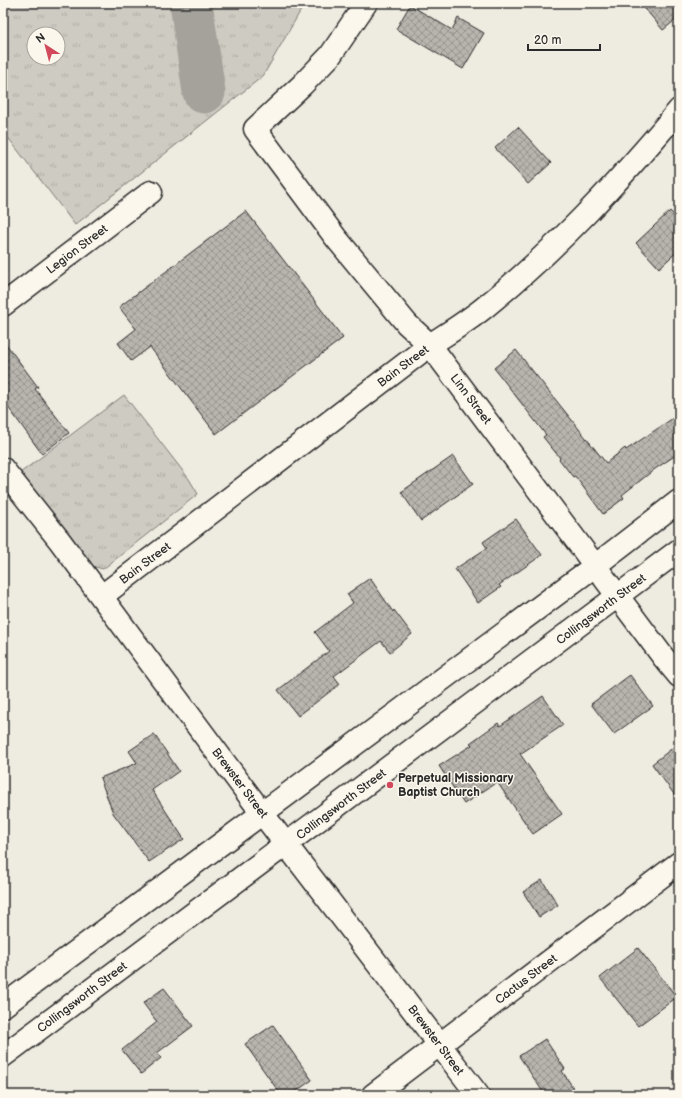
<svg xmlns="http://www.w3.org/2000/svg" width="682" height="1098" viewBox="0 0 682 1098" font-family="'Balsamiq Sans',sans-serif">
	<defs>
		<pattern id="grass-tufts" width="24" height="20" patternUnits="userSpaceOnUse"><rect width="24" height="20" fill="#cecbc2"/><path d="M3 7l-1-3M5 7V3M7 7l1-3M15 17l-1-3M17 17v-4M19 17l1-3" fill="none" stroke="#b1aea7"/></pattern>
		<pattern id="building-cross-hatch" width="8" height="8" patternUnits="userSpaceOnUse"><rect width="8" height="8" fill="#b8b5ae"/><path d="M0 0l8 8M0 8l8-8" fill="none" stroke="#96938e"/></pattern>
	</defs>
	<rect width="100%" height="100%" fill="#eeebe0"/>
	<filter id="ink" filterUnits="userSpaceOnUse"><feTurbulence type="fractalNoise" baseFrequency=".025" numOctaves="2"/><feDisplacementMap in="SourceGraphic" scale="8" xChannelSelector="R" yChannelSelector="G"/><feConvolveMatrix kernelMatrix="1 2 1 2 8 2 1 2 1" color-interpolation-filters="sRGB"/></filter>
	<g filter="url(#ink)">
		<g fill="url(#grass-tufts)" stroke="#7c7b76" fill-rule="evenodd">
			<path d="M 3,3 L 305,3 L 263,76 L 75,225 L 3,131 ZM 34,34 L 58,34 L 58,58 L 34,58 Z"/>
			<polygon points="124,395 189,479 198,494 103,569 88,565 20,473"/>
		</g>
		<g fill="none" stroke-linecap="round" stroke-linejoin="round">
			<polyline stroke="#a4a29a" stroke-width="43" points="191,3 204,92"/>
		</g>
		<g fill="url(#building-cross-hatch)" stroke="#2b2b2b">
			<polygon points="640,3 679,3 679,17 663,30"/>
			<polygon points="410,5 452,30 458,18 484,33 463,69 396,29"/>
			<polygon points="518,127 551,163 528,184 495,148"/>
			<polygon points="246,211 343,338 216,434 150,347 131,361 118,343 136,329 119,307"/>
			<polygon points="670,211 679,220 679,250 659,268 636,243"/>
			<polygon points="3,340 38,387 35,389 69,433 42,454 3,400"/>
			<polygon points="516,350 606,463 625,448 626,450 679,414 679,453 655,469 622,495 624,498 603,514 575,476 573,477 559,459 560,458 543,437 546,435 494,368"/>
			<polygon points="453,456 473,484 421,521 401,492"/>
			<polygon points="516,519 542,555 499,585 501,587 478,603 455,569 487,548 483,542"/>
			<polygon points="370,578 393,612 394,610 412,634 390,652 381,641 334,676 340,684 298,716 278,690 329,651 315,632 353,603 347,594"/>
			<polygon points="630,675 653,706 614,734 591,704"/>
			<polygon points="543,696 563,725 520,754 562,814 533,834 497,782 464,804 439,766 472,745 470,743 498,723 500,726"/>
			<polygon points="154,734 179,771 152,790 184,839 149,862 113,813 100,778 137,763 129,751"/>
			<polygon points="679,743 679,801 652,764"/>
			<polygon points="542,880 558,905 539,917 523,892"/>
			<polygon points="638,948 677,997 638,1026 600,978"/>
			<polygon points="164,988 193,1026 157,1053 161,1058 141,1074 122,1050 157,1022 143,1003"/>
			<polygon points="273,1025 312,1080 291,1095 281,1095 245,1044"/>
			<polygon points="545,1039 565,1069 562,1071 578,1095 545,1095 519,1056"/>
		</g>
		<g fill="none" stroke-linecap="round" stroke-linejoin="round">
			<g stroke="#2b2b2b" stroke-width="25">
				<g id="minor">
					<polyline points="366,3 330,56 302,85 255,129 336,238 407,324 430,345 664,658 679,676"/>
					<polyline points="3,305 151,192"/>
					<polyline points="3,469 60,541 262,813 478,1095"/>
					<path d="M 102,596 L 430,345 C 448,333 468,321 485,307 C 557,249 620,180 679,110"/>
					<polyline points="373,1095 679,863"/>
				</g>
			</g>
			<g stroke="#2b2b2b" stroke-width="25">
				<g id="secondary">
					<polyline points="3,1006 596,565 679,501"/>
					<polyline points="3,1056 679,550"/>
				</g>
			</g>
			<use href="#minor" stroke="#fbf7ec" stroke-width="22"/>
			<use href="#secondary" stroke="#fbf7ec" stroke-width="22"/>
		</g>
	</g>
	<circle fill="#d1495b" stroke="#fbf7ec" stroke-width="1.5" cx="390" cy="785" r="4"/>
	<g text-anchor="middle" stroke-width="3" stroke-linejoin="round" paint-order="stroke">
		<g font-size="12" fill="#2b2b2b" stroke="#fbf7ec">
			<text transform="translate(77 249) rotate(-37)" y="4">Legion Street</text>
			<text transform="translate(403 366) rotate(-37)" y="4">Bain Street</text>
			<text transform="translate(471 399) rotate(53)" y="4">Linn Street</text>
			<text transform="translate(145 563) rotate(-37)" y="4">Bain Street</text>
			<text transform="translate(601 609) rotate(-37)" y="4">Collingsworth Street</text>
			<text transform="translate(240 783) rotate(53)" y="4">Brewster Street</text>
			<text transform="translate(341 804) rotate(-37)" y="4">Collingsworth Street</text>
			<text transform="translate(526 979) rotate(-37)" y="4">Cactus Street</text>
			<text transform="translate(82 997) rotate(-37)" y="4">Collingsworth Street</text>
			<text transform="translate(436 1040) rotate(53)" y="4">Brewster Street</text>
		</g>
		<g font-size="12" font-weight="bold" fill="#2b2b2b" stroke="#fbf7ec" text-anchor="start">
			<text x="398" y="782">Perpetual Missionary<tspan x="398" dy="14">Baptist Church</tspan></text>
		</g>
	</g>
	<rect width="682" height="1098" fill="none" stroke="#fbf7ec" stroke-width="16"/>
	<rect x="8" y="8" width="666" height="1082" fill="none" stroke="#2b2b2b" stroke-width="1.5" filter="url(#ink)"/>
	<g transform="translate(46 46) rotate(324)"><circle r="19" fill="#fbf7ec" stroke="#a8a59f"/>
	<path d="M0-3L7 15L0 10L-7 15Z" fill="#d1495b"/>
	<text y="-6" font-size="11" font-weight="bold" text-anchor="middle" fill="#2b2b2b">N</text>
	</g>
	<path d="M528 44v6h72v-6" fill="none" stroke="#2b2b2b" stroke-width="2"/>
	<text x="534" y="44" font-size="12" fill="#2b2b2b" stroke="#fbf7ec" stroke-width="3" paint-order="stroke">20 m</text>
</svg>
